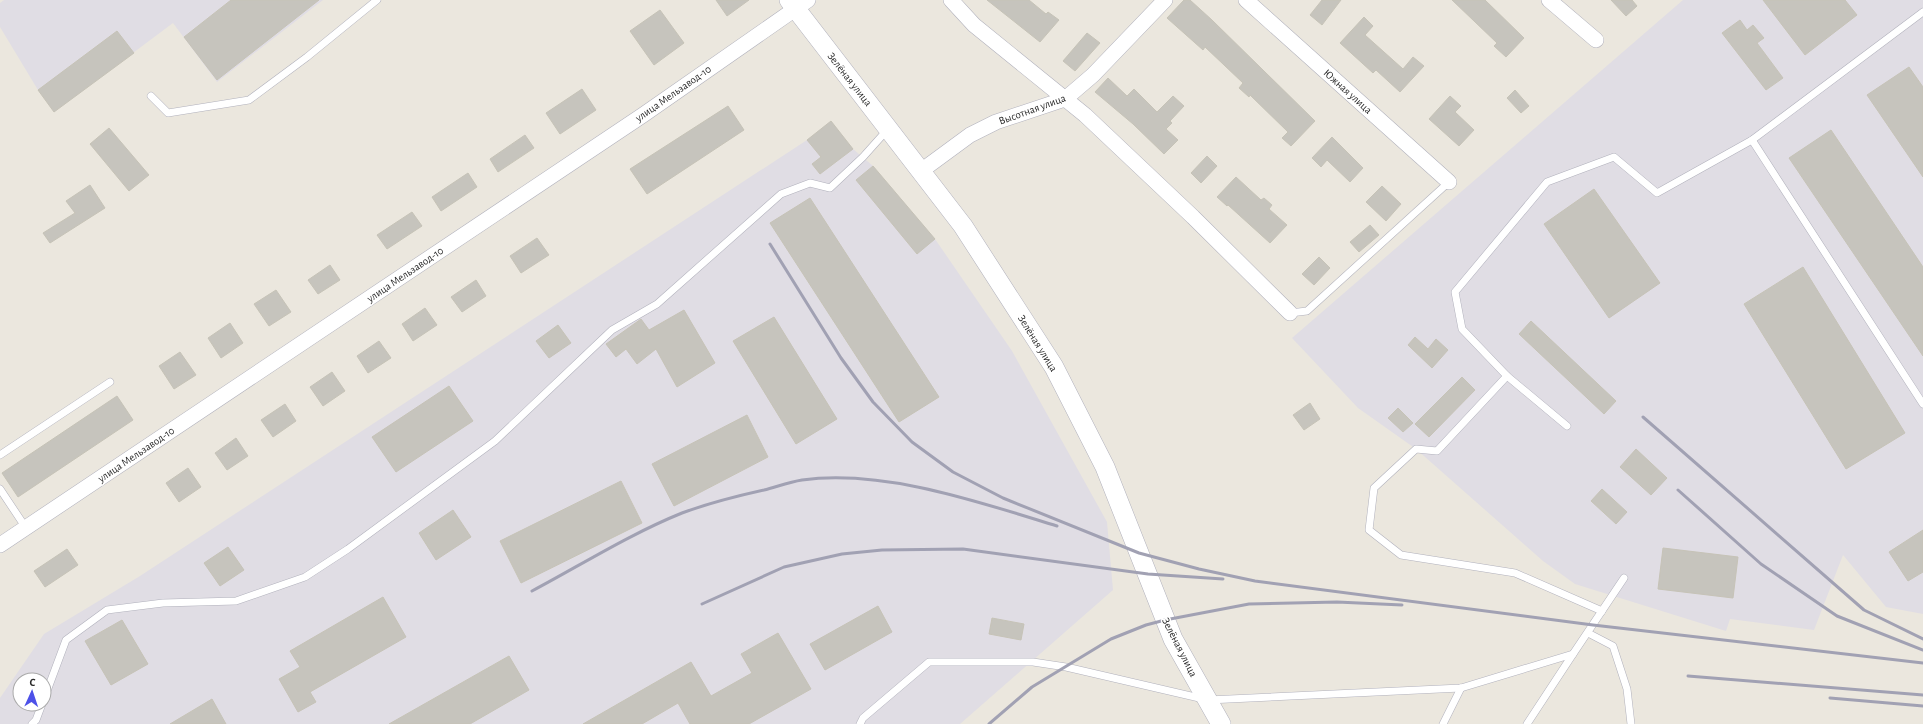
<svg xmlns="http://www.w3.org/2000/svg" width="1923" height="724" viewBox="0 0 1923 724" font-family="'Alegreya Sans',sans-serif">
	<rect width="100%" height="100%" fill="#ebe7de"/>
	<g fill="#e0dde4" fill-rule="evenodd">
		<polygon points="4,0 323,0 217,82 173,23 54,112 38,90 0,27 0,3"/>
		<polygon points="1683,0 1923,0 1923,614 1886,607 1843,555 1814,630 1730,619 1726,631 1575,584 1543,561 1416,449 1358,408 1292,338"/>
		<path d="M 831,121 L 853,149 L 873,166 L 935,239 L 1012,351 L 1107,522 L 1113,590 L 960,724 L 0,724 L 0,698 L 44,634 L 140,576 L 807,140 ZM 20,680 L 44,680 L 44,704 L 20,704 Z"/>
	</g>
	<g fill="#c6c4bd" stroke="#c6c3b7">
		<polygon points="231,0 319,0 217,80 184,37"/>
		<polygon points="716,0 749,0 727,16"/>
		<polygon points="987,0 1029,0 1046,14 1048,12 1059,20 1040,42"/>
		<polygon points="1184,0 1190,0 1212,20 1315,121 1291,146 1282,138 1288,132 1250,95 1249,97 1239,88 1243,83 1205,47 1203,50 1167,18"/>
		<polygon points="1322,0 1341,0 1322,25 1310,15"/>
		<polygon points="1452,0 1485,0 1524,38 1506,57 1494,46 1497,43"/>
		<polygon points="1611,0 1632,0 1637,6 1626,16"/>
		<polygon points="1763,0 1845,0 1857,15 1805,55"/>
		<polygon points="660,10 684,43 654,65 630,31"/>
		<polygon points="1364,17 1373,26 1365,35 1403,69 1413,57 1424,66 1400,92 1376,70 1373,73 1340,43"/>
		<polygon points="1740,20 1747,30 1753,25 1764,38 1757,43 1783,78 1766,90 1722,33"/>
		<polygon points="117,31 134,53 54,112 38,90"/>
		<polygon points="1087,33 1100,43 1075,71 1063,61"/>
		<polygon points="1909,67 1923,87 1923,177 1867,95"/>
		<polygon points="1108,78 1127,96 1134,89 1157,112 1173,96 1184,106 1170,121 1172,123 1166,129 1178,140 1164,154 1133,124 1095,92"/>
		<polygon points="582,89 596,110 560,134 546,113"/>
		<polygon points="1515,90 1529,106 1521,113 1507,98"/>
		<polygon points="1450,96 1461,106 1455,112 1474,130 1459,146 1429,119"/>
		<polygon points="728,106 744,130 647,194 630,169"/>
		<polygon points="831,121 853,149 820,174 812,164 821,157 807,140"/>
		<polygon points="109,128 149,175 129,191 90,144"/>
		<polygon points="1831,130 1923,267 1923,356 1789,158"/>
		<polygon points="525,135 534,148 498,172 490,159"/>
		<polygon points="1332,137 1363,168 1350,182 1327,160 1321,167 1312,158"/>
		<polygon points="1207,156 1217,166 1201,183 1191,173"/>
		<polygon points="873,166 935,239 917,254 856,180"/>
		<polygon points="468,173 477,187 441,211 432,197"/>
		<polygon points="1236,177 1261,200 1264,198 1272,205 1269,209 1287,225 1270,243 1228,205 1227,206 1217,197"/>
		<polygon points="90,185 105,208 50,243 43,233 75,213 66,201"/>
		<polygon points="1382,186 1401,204 1386,221 1366,202"/>
		<polygon points="1594,189 1660,283 1609,318 1544,224"/>
		<polygon points="810,198 939,397 899,422 770,223"/>
		<polygon points="412,212 422,226 387,249 377,235"/>
		<polygon points="1370,225 1379,235 1359,252 1350,242"/>
		<polygon points="537,238 549,255 521,273 510,256"/>
		<polygon points="1319,257 1330,268 1314,285 1302,274"/>
		<polygon points="330,265 340,280 318,294 308,280"/>
		<polygon points="1803,267 1905,433 1846,469 1744,304"/>
		<polygon points="476,280 486,296 462,312 451,297"/>
		<polygon points="276,290 291,312 269,326 254,304"/>
		<polygon points="425,308 437,325 413,341 402,324"/>
		<polygon points="684,310 715,363 677,387 656,349 637,364 626,349 616,357 606,344 641,319 649,330"/>
		<polygon points="774,317 837,419 796,444 733,341"/>
		<polygon points="1531,321 1616,401 1604,414 1519,334"/>
		<polygon points="230,323 243,343 221,358 208,338"/>
		<polygon points="558,325 571,343 549,358 536,341"/>
		<polygon points="1415,337 1428,349 1436,339 1448,350 1432,368 1408,345"/>
		<polygon points="379,341 391,358 368,373 357,356"/>
		<polygon points="180,352 196,375 174,389 159,366"/>
		<polygon points="332,372 345,391 323,406 310,387"/>
		<polygon points="1462,377 1475,390 1429,437 1415,424"/>
		<polygon points="449,386 473,421 396,472 372,437"/>
		<polygon points="117,396 133,420 18,497 2,473"/>
		<polygon points="1310,403 1320,419 1304,430 1293,415"/>
		<polygon points="285,404 296,421 273,437 261,420"/>
		<polygon points="1398,408 1413,423 1403,432 1388,418"/>
		<polygon points="747,415 768,457 674,506 652,464"/>
		<polygon points="236,438 248,456 227,470 215,453"/>
		<polygon points="1636,449 1667,478 1651,495 1620,467"/>
		<polygon points="188,468 201,487 179,502 166,483"/>
		<polygon points="621,481 642,523 521,583 500,541"/>
		<polygon points="1602,489 1627,512 1616,524 1591,501"/>
		<polygon points="453,510 471,537 436,560 419,533"/>
		<polygon points="1923,530 1923,572 1908,581 1889,552"/>
		<polygon points="228,547 244,570 220,586 204,563"/>
		<polygon points="1663,548 1738,557 1733,598 1658,589"/>
		<polygon points="67,549 78,565 45,587 34,571"/>
		<polygon points="383,597 406,637 310,692 316,702 298,712 279,679 300,667 290,651"/>
		<polygon points="878,606 892,632 825,670 810,644"/>
		<polygon points="992,618 1024,624 1021,640 989,634"/>
		<polygon points="122,620 148,664 111,685 85,641"/>
		<polygon points="778,633 811,689 749,724 690,724 678,703 642,724 583,724 691,662 711,696 752,673 741,654"/>
		<polygon points="509,656 529,690 470,724 389,724"/>
		<polygon points="212,699 226,724 170,724"/>
	</g>
	<g fill="none" stroke-linecap="round" stroke-linejoin="round">
		<g stroke="#b1b1bc" stroke-width="8">
			<g id="service">
				<polyline points="151,96 168,113 249,100 307,57 377,0"/>
				<polyline points="1752,140 1923,404"/>
				<polyline points="1290,313 1307,311 1449,182"/>
				<polyline points="1507,376 1437,451 1416,449 1374,488 1369,530 1401,555 1515,573 1602,611"/>
				<polyline points="1567,426 1507,376 1462,329 1455,292 1547,182 1614,157 1657,193 1752,140 1923,12"/>
				<polyline points="0,455 110,382"/>
				<polyline points="0,489 26,528"/>
				<polyline points="1588,633 1613,646 1627,689 1631,724"/>
				<polyline points="44,699 66,640 107,610 163,603 236,601 305,577 348,549 495,441 612,330 657,304 781,194 810,183 830,188 863,157 888,129"/>
				<polyline points="32,724 36,720 42,704"/>
				<polyline points="860,724 863,718 929,662 1033,662 1066,667 1208,700 1461,688 1573,654 1624,578"/>
				<polyline points="1443,724 1461,688"/>
				<polyline points="1527,724 1573,654"/>
			</g>
		</g>
		<g stroke="#b1b1bc" stroke-width="16">
			<g id="minor">
				<polyline points="951,0 974,25 1085,115 1193,217 1290,313"/>
				<polyline points="1246,0 1449,182"/>
				<polyline points="1549,0 1596,40"/>
				<polyline points="921,171 970,135 996,122 1065,99 1093,75 1165,0"/>
				<polyline points="0,545 643,115 808,0"/>
			</g>
		</g>
		<g stroke="#b1b1bc" stroke-width="20">
			<polyline id="tertiary" points="789,0 963,226 1054,367 1105,467 1173,639 1221,724"/>
		</g>
		<use href="#service" stroke="#fff" stroke-width="7"/>
		<use href="#minor" stroke="#fff" stroke-width="15"/>
		<use href="#tertiary" stroke="#fff" stroke-width="19"/>
		<g stroke="#a1a1b3" stroke-width="3">
			<polyline points="770,244 841,358 873,402 912,442 953,472 1003,498 1139,553 1199,569 1255,581 1593,625 1923,663"/>
			<polyline points="1643,417 1864,610 1923,639"/>
			<polyline points="1678,490 1761,564 1837,616 1923,650"/>
			<path d="M 532,591 C 581,565 630,534 682,513 C 709,503 737,496 764,490 C 776,487 789,482 802,480 C 884,469 979,502 1057,526"/>
			<polyline points="702,604 784,567 842,554 882,550 963,549 1148,574 1223,579"/>
			<polyline points="1688,676 1923,695"/>
			<polyline points="1830,698 1923,706"/>
			<polyline points="989,724 1032,687 1111,639 1146,625 1165,620 1249,604 1337,602 1402,605"/>
		</g>
	</g>
	<g text-anchor="middle" stroke-width="3" stroke-linejoin="round" paint-order="stroke">
		<g font-size="11" fill="#2a2a2a" stroke="#fff">
			<text transform="translate(850 79) rotate(52)" y="4">Зелёная улица</text>
			<text transform="translate(1348 91) rotate(42)" y="4">Южная улица</text>
			<text transform="translate(673 93) rotate(-35)" y="4">улица Мельзавод-10</text>
			<text transform="translate(1032 109) rotate(-20)" y="4">Высотная улица</text>
			<text transform="translate(405 274) rotate(-34)" y="4">улица Мельзавод-10</text>
			<text transform="translate(1038 343) rotate(58)" y="4">Зелёная улица</text>
			<text transform="translate(136 454) rotate(-34)" y="4">улица Мельзавод-10</text>
			<text transform="translate(1180 647) rotate(63)" y="4">Зелёная улица</text>
		</g>
	</g>
	<g transform="translate(32 692) rotate(3)"><circle r="19" fill="#ffffff" stroke="#aaaaaa"/>
	<path d="M0-3L7 15L0 10L-7 15Z" fill="#4d51e8"/>
	<text y="-6" font-size="11" font-weight="bold" text-anchor="middle" fill="#2a2a2a">С</text>
	</g>
</svg>
